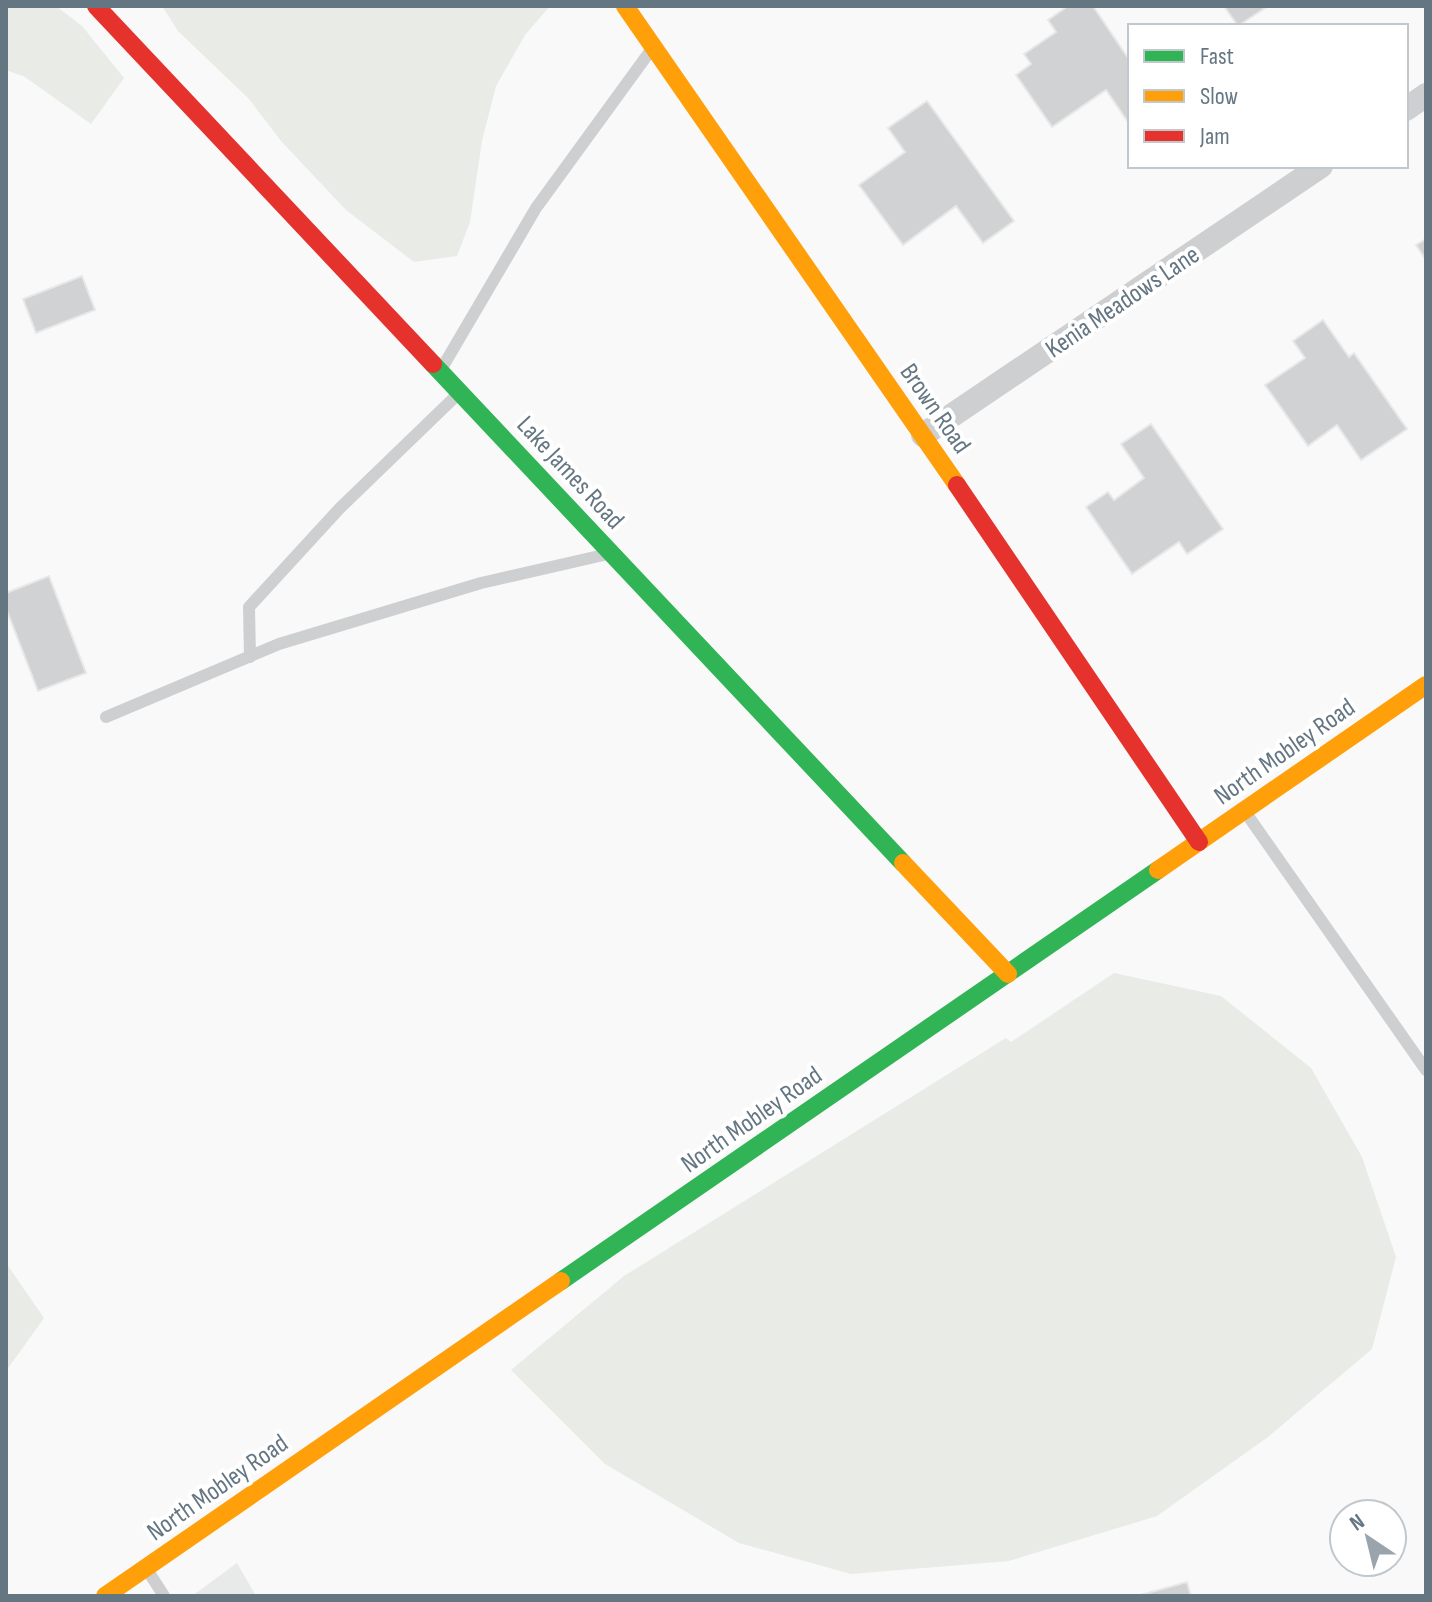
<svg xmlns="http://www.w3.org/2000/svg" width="1432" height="1602" viewBox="0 0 1432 1602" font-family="'Sofia Sans Condensed',sans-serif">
	<rect width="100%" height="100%" fill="#f9f9f9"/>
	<polygon fill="#e8e9e9" points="237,1563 256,1596 192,1596"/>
	<g fill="#e8ebe6">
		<polygon points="6,6 56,6 82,26 124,78 91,124 25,77 6,70"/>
		<polygon points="162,6 550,6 525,35 496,86 482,141 470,222 457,256 414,262 346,210 281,141 249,99 178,31"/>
		<polygon points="1114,973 1221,996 1311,1068 1362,1157 1396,1257 1372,1349 1268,1437 1157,1516 1009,1561 851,1574 739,1543 605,1464 511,1370 624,1276 1006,1038 1011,1042"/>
		<polygon points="6,1263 44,1318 6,1371"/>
	</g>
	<g fill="#d0d2d3" stroke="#e8e8e8" stroke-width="2">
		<polygon points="1068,6 1093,6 1130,61 1130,125 1106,90 1052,127 1016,75 1031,64 1024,54 1056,32 1048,20"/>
		<polygon points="1224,6 1268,6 1238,26"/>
		<polygon points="927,101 1014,221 983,243 956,206 903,245 859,185 905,152 888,128"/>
		<polygon points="1426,239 1426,260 1416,245"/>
		<polygon points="82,276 95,310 36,333 23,299"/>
		<polygon points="1323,320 1349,357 1354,353 1407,429 1361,460 1337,425 1308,446 1265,385 1305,358 1293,341"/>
		<polygon points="1151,424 1223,529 1187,554 1179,542 1132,574 1086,507 1108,492 1114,500 1144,478 1121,444"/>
		<polygon points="49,576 86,673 38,691 6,608 6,593"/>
		<polygon points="1187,1582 1191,1596 1137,1596"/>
	</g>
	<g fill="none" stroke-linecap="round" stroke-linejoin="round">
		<g stroke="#cecfd0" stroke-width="12">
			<polyline points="442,368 536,208 651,50"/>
			<polyline points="250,657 249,607 340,508 458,394"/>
			<polyline points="106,717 279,644 481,583 608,554"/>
			<polyline points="1246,813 1426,1070"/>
			<polyline points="148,1571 164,1596"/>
		</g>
		<g stroke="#cecfd0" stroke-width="24">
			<polyline points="1406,109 1426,95"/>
			<polyline points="923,435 1321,166"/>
		</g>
		<g stroke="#30b455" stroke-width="18">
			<polyline points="433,364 903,863"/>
			<polyline points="561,1281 1158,870"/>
		</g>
		<g stroke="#ff9f0a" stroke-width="18">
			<polyline points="625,6 957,485"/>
			<polyline points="903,863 1008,974"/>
			<polyline points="1158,870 1426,685"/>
			<polyline points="105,1596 561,1281"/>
		</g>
		<g stroke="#e5322d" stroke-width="18">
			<polyline points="96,6 433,364"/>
			<polyline points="957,485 1199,842"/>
		</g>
	</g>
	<g text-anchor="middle" stroke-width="8" stroke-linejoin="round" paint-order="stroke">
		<g font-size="26" fill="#657683" stroke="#fff">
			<text transform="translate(1122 301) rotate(-34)" y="9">Kenia Meadows Lane</text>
			<text transform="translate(936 408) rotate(55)" y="9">Brown Road</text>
			<text transform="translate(571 472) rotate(47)" y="9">Lake James Road</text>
			<text transform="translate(1284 751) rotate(-35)" y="9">North Mobley Road</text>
			<text transform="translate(751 1119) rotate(-35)" y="9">North Mobley Road</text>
			<text transform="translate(217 1487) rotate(-35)" y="9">North Mobley Road</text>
		</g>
	</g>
	<rect width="1432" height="1602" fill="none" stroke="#657683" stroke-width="16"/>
	<rect x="1128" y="24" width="280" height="144" fill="#ffffff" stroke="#c1c8cd" stroke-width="2"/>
	<rect x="1144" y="50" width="40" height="12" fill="#30b455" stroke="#c1c8cd" stroke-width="2"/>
	<text x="1200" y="64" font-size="24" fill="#657683">Fast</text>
	<rect x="1144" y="90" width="40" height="12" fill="#ff9f0a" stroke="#c1c8cd" stroke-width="2"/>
	<text x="1200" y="104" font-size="24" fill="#657683">Slow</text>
	<rect x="1144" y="130" width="40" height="12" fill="#e5322d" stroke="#c1c8cd" stroke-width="2"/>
	<text x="1200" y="144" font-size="24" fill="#657683">Jam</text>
	<g transform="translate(1368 1538) rotate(325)"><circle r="38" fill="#ffffff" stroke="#c1c8cd" stroke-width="2"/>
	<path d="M0-6L14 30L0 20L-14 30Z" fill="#99a4ac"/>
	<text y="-12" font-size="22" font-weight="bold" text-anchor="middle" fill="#657683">N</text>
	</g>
</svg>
